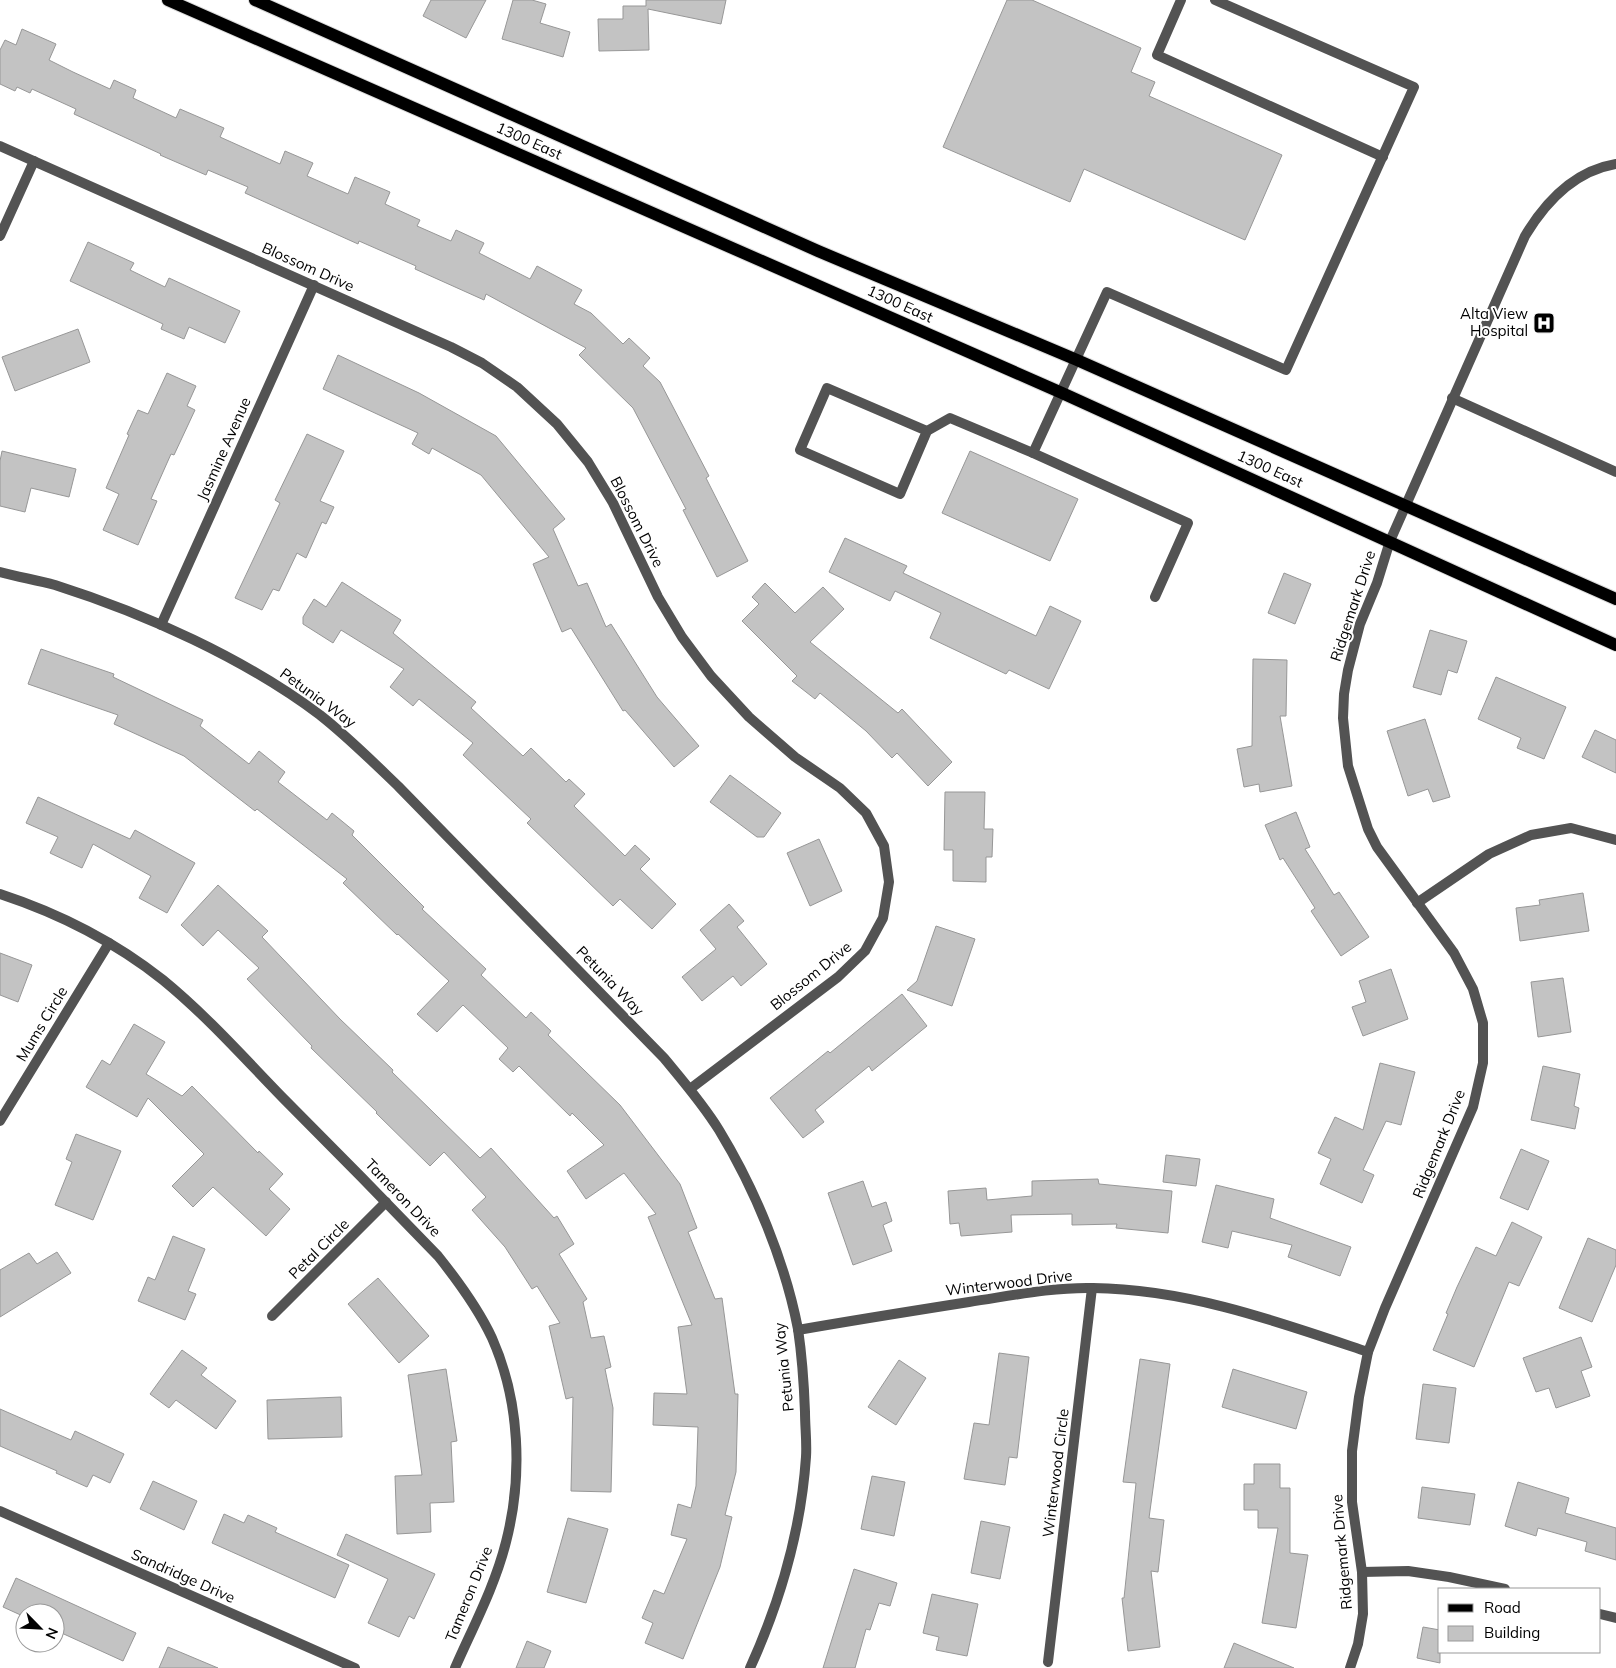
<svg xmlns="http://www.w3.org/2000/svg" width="1616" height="1668" viewBox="0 0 1616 1668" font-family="Mulish,sans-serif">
	<rect width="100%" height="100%" fill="#fff"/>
	<g fill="#c3c3c3" stroke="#979797">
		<polygon points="431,0 486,0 466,38 423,16"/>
		<polygon points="513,0 532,0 546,4 540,23 570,32 563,57 502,39"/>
		<polygon points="646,0 726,0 721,24 648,9 649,50 599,51 598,19 623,19 623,6 646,6"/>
		<polygon points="1007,0 1032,0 1141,48 1131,72 1155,82 1149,96 1282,155 1245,240 1084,169 1070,202 943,147"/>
		<polygon points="22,29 56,44 49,60 73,72 110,89 114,80 136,90 133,98 176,118 180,109 224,128 220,137 280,164 285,151 313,163 307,176 348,194 355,177 390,192 385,204 420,220 417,226 451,241 456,230 484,243 479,253 530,279 537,266 582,290 574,304 591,313 623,344 629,338 650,358 643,366 660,382 709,476 706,478 748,561 717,577 683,510 686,509 633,408 579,355 586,348 486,294 484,300 415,269 416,266 359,241 358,244 245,193 248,187 208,170 206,175 160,155 161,154 74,114 76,109 32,89 30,93 17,87 15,91 0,84 0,50 5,40 16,45"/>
		<polygon points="88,242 134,263 130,270 165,287 169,278 240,311 225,343 189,327 184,339 161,329 163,324 70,281"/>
		<polygon points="78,329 90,362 15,391 2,357"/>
		<polygon points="338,355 419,393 496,436 565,519 553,529 578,586 587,583 606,627 611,624 657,697 699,746 674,767 625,710 623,711 571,628 562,632 533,564 549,557 481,475 432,448 429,454 412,444 418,433 323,389"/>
		<polygon points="167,373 196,386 187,406 195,410 174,455 171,454 151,499 157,501 138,545 103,530 119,494 106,488 129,435 127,434 138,410 148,414"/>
		<polygon points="307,434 344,451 320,501 334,507 326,524 322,522 306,558 297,553 279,591 273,589 262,610 235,598 280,503 275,500"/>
		<polygon points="2,451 76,469 69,497 31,488 25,512 0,506 0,461"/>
		<polygon points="970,451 1078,499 1050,561 942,513"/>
		<polygon points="845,538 907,566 903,573 1036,636 1050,606 1081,621 1049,689 1009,670 1006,674 930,638 941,613 895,591 890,601 829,572"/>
		<polygon points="1284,573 1311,584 1295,624 1268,613"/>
		<polygon points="342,582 401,620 393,633 476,702 471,708 523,756 531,748 566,782 569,779 585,794 574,806 625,856 635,845 650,859 640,869 676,904 652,929 620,899 613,906 527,823 531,819 463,755 473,743 419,699 413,706 390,687 404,669 341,630 333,643 303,624 303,617 314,599 326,607"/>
		<polygon points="765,583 795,613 823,587 844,609 810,642 898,713 902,709 952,762 928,786 897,753 892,758 866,731 820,693 815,699 792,681 797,676 742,621 759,604 752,597"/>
		<polygon points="1430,630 1467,641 1457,673 1448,670 1441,695 1413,687"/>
		<polygon points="41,649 114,674 113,677 203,720 200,726 249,764 259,751 285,772 278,782 327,820 332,813 354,831 352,835 424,907 422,909 486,969 481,975 526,1018 531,1012 551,1031 548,1035 620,1105 680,1184 697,1228 688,1232 715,1299 722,1298 735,1394 738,1394 736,1472 725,1515 732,1517 720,1567 683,1659 645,1643 653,1623 642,1618 654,1590 664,1594 687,1539 671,1535 678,1504 691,1508 696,1486 698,1427 653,1425 654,1393 687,1394 678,1327 692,1325 648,1217 656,1214 624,1173 586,1199 567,1171 604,1145 572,1113 570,1116 519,1066 513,1072 499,1059 508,1048 463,1005 437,1032 417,1014 449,981 398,934 397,935 343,883 347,879 257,809 255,811 184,756 114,724 118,715 28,684"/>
		<polygon points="1253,659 1287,660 1286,716 1280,716 1292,786 1260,792 1259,784 1244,787 1237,749 1252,746"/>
		<polygon points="1496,677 1566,707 1544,759 1517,748 1521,738 1478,719"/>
		<polygon points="1425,719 1450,797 1433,802 1428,789 1408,796 1387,731"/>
		<polygon points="1595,730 1616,740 1616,773 1582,757"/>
		<polygon points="730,775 781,813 764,837 757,837 710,802"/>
		<polygon points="945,792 985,792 984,829 993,829 992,857 986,857 986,882 953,881 953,850 944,850"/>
		<polygon points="38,797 130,839 135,830 195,863 167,913 139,898 151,876 93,844 82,868 50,853 58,837 26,823"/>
		<polygon points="1296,812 1310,847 1305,849 1334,895 1339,892 1369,937 1341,956 1311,911 1315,908 1283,858 1280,860 1265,825"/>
		<polygon points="819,839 842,891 810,906 787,853"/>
		<polygon points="218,885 268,931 262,937 340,1019 393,1070 392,1072 480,1158 491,1148 554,1218 557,1216 574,1244 559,1254 587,1299 583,1302 591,1338 604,1336 611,1367 605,1369 613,1408 611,1492 571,1491 573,1397 566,1399 549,1326 560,1323 537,1286 532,1289 505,1247 472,1210 486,1197 444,1152 430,1166 376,1113 377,1112 311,1048 312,1046 247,979 259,968 218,930 203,946 181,925"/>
		<polygon points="1583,893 1589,931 1520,941 1516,908 1540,905 1539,900"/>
		<polygon points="729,904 744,921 737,927 767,964 741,986 733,976 702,1001 682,977 716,949 700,930"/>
		<polygon points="936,926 975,939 952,1006 907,990 917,981"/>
		<polygon points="0,953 32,965 18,1002 0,995"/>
		<polygon points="1391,969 1408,1019 1363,1036 1352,1007 1366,1002 1359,981"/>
		<polygon points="1563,978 1571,1032 1538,1037 1531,982"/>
		<polygon points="902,994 927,1026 872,1071 869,1066 815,1110 824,1122 803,1138 770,1098 828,1051 830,1053"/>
		<polygon points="134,1024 165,1042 146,1074 182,1096 192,1086 258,1153 259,1151 283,1174 269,1189 290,1209 266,1236 213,1187 193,1207 172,1186 204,1154 148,1098 137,1117 86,1087 102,1060 110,1065"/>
		<polygon points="1380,1063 1415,1072 1401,1125 1386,1121 1363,1170 1374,1175 1362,1203 1320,1184 1331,1159 1318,1153 1335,1117 1363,1130"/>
		<polygon points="1543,1066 1580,1074 1574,1106 1579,1108 1575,1129 1531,1120"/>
		<polygon points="76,1134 121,1151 93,1220 55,1205 72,1162 66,1159"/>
		<polygon points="1521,1149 1549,1161 1528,1210 1500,1198"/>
		<polygon points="1166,1155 1200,1159 1196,1186 1163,1182"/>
		<polygon points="1098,1179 1099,1184 1172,1191 1168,1233 1116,1228 1117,1224 1072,1225 1072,1214 1011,1215 1012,1232 961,1236 959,1223 950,1224 948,1191 986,1188 987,1200 1032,1196 1032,1181"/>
		<polygon points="863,1181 872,1207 886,1202 892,1221 883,1225 892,1251 853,1265 828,1193"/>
		<polygon points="1216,1185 1274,1199 1270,1218 1351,1247 1340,1276 1288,1257 1292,1245 1232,1231 1228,1248 1202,1242"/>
		<polygon points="1512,1222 1542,1237 1519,1286 1509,1282 1474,1367 1433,1350 1448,1314 1446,1313 1457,1287 1476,1247 1496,1256"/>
		<polygon points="173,1236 205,1249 188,1291 196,1294 185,1320 138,1301 148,1277 155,1280"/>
		<polygon points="1588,1238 1616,1250 1616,1265 1592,1322 1559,1308"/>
		<polygon points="57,1252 71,1273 0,1317 0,1270 29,1253 37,1264"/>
		<polygon points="378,1278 429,1336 399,1363 348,1304"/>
		<polygon points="1581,1337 1592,1367 1581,1371 1590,1396 1556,1408 1549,1388 1536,1392 1523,1358"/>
		<polygon points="182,1350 207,1368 201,1375 236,1401 216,1429 176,1400 169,1408 150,1394"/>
		<polygon points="999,1353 1029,1357 1017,1458 1009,1457 1005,1485 964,1479 974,1423 989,1425"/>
		<polygon points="1140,1359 1170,1364 1149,1518 1164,1520 1158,1572 1151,1571 1160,1647 1128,1651 1122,1598 1124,1598 1136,1483 1123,1482"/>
		<polygon points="899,1360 926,1378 896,1425 868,1407"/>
		<polygon points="446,1369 457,1441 451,1442 454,1502 430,1503 431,1532 397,1534 395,1476 422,1475 408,1375"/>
		<polygon points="1233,1369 1307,1392 1296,1429 1222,1407"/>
		<polygon points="1423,1384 1456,1388 1449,1443 1416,1439"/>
		<polygon points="341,1397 342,1437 268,1439 267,1400"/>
		<polygon points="0,1409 71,1440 75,1431 124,1454 110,1483 93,1475 87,1487 56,1473 57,1471 0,1446"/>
		<polygon points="1254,1464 1280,1464 1280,1488 1290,1488 1290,1553 1308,1555 1296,1628 1262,1623 1278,1528 1258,1528 1258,1510 1244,1510 1244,1484 1254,1484"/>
		<polygon points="872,1476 905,1482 894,1536 861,1529"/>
		<polygon points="153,1481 197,1501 184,1530 140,1509"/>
		<polygon points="1518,1482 1569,1498 1565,1513 1616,1528 1616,1560 1585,1551 1587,1542 1538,1528 1536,1536 1505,1526"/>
		<polygon points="1422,1487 1475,1494 1470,1525 1418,1518"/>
		<polygon points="224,1514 244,1523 248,1515 277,1528 275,1532 349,1565 335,1598 212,1543"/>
		<polygon points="568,1518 608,1529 586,1603 547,1592"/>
		<polygon points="981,1521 1010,1527 1000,1579 971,1573"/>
		<polygon points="346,1534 435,1574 414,1619 409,1616 399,1637 368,1623 388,1579 337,1555"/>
		<polygon points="854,1569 897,1583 890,1606 879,1603 870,1630 866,1629 855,1668 823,1668"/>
		<polygon points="16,1578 136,1633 123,1661 55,1630 55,1613 25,1613 25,1617 3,1607"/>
		<polygon points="932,1594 978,1604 967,1656 936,1650 939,1637 923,1633"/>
		<polygon points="1423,1627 1440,1630 1440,1663 1417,1658"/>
		<polygon points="527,1641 551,1651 544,1668 516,1668"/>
		<polygon points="1234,1643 1294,1668 1224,1668"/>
		<polygon points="168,1647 218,1668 159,1668"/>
	</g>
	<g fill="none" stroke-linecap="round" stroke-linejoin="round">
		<g stroke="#dbdbdb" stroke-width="14">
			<g id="primary">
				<polyline points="168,0 1062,393 1616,645"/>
				<polyline points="255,0 818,251 1077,360 1616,599"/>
			</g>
		</g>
		<g stroke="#535353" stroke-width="10">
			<polyline points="1181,0 1157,55 1383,157"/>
			<polyline points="1452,398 1616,472"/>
			<polyline points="927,431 900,494 800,450 827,388 927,431 950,418 1033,453"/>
			<polyline points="1155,597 1188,523 1033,453 1107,292 1286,370 1414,87 1215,0"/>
		</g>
		<g stroke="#535353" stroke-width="10">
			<polyline points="0,146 451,347 482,363 517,387 557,424 588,462 613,503 658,597 682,637 711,676 749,717 795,757 840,788 866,813 884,846 889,882 883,918 865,951 838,977 690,1089"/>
			<polyline points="0,236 34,161"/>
			<polyline points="161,625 314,285"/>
			<path d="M 0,894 C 58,913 115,942 163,980 C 207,1016 245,1059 284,1099 C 336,1151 387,1203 438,1256 C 458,1281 478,1308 492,1338 C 520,1401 523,1476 506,1542 C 495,1586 473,1627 455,1668"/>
			<polyline points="1417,903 1489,854 1531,835 1571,828 1616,840"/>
			<polyline points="0,1121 109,943"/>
			<polyline points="272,1316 386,1202"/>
			<path d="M 798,1330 C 855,1320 912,1311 969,1302 C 1010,1296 1052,1287 1093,1288 C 1188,1289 1279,1322 1368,1352"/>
			<polyline points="0,1511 355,1668"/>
			<polyline points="1362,1572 1408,1571 1449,1577 1505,1589"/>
			<polyline points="1600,1614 1616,1618"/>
			<polyline points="1048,1662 1092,1288"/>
			<path d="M 1350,1668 L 1358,1644 L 1363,1614 L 1362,1572 L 1352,1502 L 1352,1451 L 1359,1397 L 1368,1352 L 1385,1308 L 1473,1107 L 1483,1063 L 1483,1023 L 1473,989 L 1454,953 L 1377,847 L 1368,829 L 1348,766 L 1343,718 L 1344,694 L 1348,670 L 1360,624 L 1377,583 L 1390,541 L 1525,236 C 1546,201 1574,171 1616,164"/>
		</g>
		<path stroke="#535353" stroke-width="10" d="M 0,572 C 18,577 37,580 55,585 C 146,614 244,658 320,715 C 348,737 373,762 398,786 L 664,1058 C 683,1081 703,1104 719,1130 C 755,1189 785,1262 798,1329 C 802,1356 804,1385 805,1412 C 805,1427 807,1442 806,1457 C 801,1530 780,1602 750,1668"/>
		<use href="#primary" stroke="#000" stroke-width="12"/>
	</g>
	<defs>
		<g id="hospital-square" transform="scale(1.125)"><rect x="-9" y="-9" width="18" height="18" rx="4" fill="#000" stroke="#fff"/><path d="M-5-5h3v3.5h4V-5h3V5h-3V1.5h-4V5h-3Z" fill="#fff"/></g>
	</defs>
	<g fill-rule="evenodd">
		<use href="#hospital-square" x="1544" y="323"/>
	</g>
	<g text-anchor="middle" stroke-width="4" stroke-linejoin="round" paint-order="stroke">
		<g font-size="15" fill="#000" stroke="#fff">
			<text transform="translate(529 141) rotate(24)" y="5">1300 East</text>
			<text transform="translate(308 267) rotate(24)" y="5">Blossom Drive</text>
			<text transform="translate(900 304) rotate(24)" y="5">1300 East</text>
			<text transform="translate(224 449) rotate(-66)" y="5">Jasmine Avenue</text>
			<text transform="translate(1270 469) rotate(24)" y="5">1300 East</text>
			<text transform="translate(637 522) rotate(63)" y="5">Blossom Drive</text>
			<text transform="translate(1353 606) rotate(-72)" y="5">Ridgemark Drive</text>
			<text transform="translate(318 698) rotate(36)" y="5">Petunia Way</text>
			<text transform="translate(811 976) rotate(-39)" y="5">Blossom Drive</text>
			<text transform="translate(610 981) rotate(46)" y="5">Petunia Way</text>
			<text transform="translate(42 1024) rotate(-59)" y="5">Mums Circle</text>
			<text transform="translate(1439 1144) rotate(-68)" y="5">Ridgemark Drive</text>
			<text transform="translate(403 1198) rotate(46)" y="5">Tameron Drive</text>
			<text transform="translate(319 1249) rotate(-45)" y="5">Petal Circle</text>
			<text transform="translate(1009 1283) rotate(-7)" y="5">Winterwood Drive</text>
			<text transform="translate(784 1367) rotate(-96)" y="5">Petunia Way</text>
			<text transform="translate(1056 1473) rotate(-83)" y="5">Winterwood Circle</text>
			<text transform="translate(1342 1552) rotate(-95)" y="5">Ridgemark Drive</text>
			<text transform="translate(183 1576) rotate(24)" y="5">Sandridge Drive</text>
			<text transform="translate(469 1594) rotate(-68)" y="5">Tameron Drive</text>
		</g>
		<g font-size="15" fill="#000" stroke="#fff" text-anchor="end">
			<text x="1528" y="319">Alta View<tspan x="1528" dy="17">Hospital</tspan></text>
		</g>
	</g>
	<rect x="1438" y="1588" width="162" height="65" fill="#ffffff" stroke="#999999"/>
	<rect x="1448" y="1604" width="25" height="8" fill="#000000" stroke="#999999"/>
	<text x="1484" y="1613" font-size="15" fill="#000000">Road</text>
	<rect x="1448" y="1626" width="25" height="15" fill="#c3c3c3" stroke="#999999"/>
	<text x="1484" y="1638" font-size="15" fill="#000000">Building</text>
	<g transform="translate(40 1628) rotate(114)"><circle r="24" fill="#ffffff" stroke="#999999"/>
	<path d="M0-4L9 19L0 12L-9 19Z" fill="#000000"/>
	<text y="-8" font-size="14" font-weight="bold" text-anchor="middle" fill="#000000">N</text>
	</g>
</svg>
